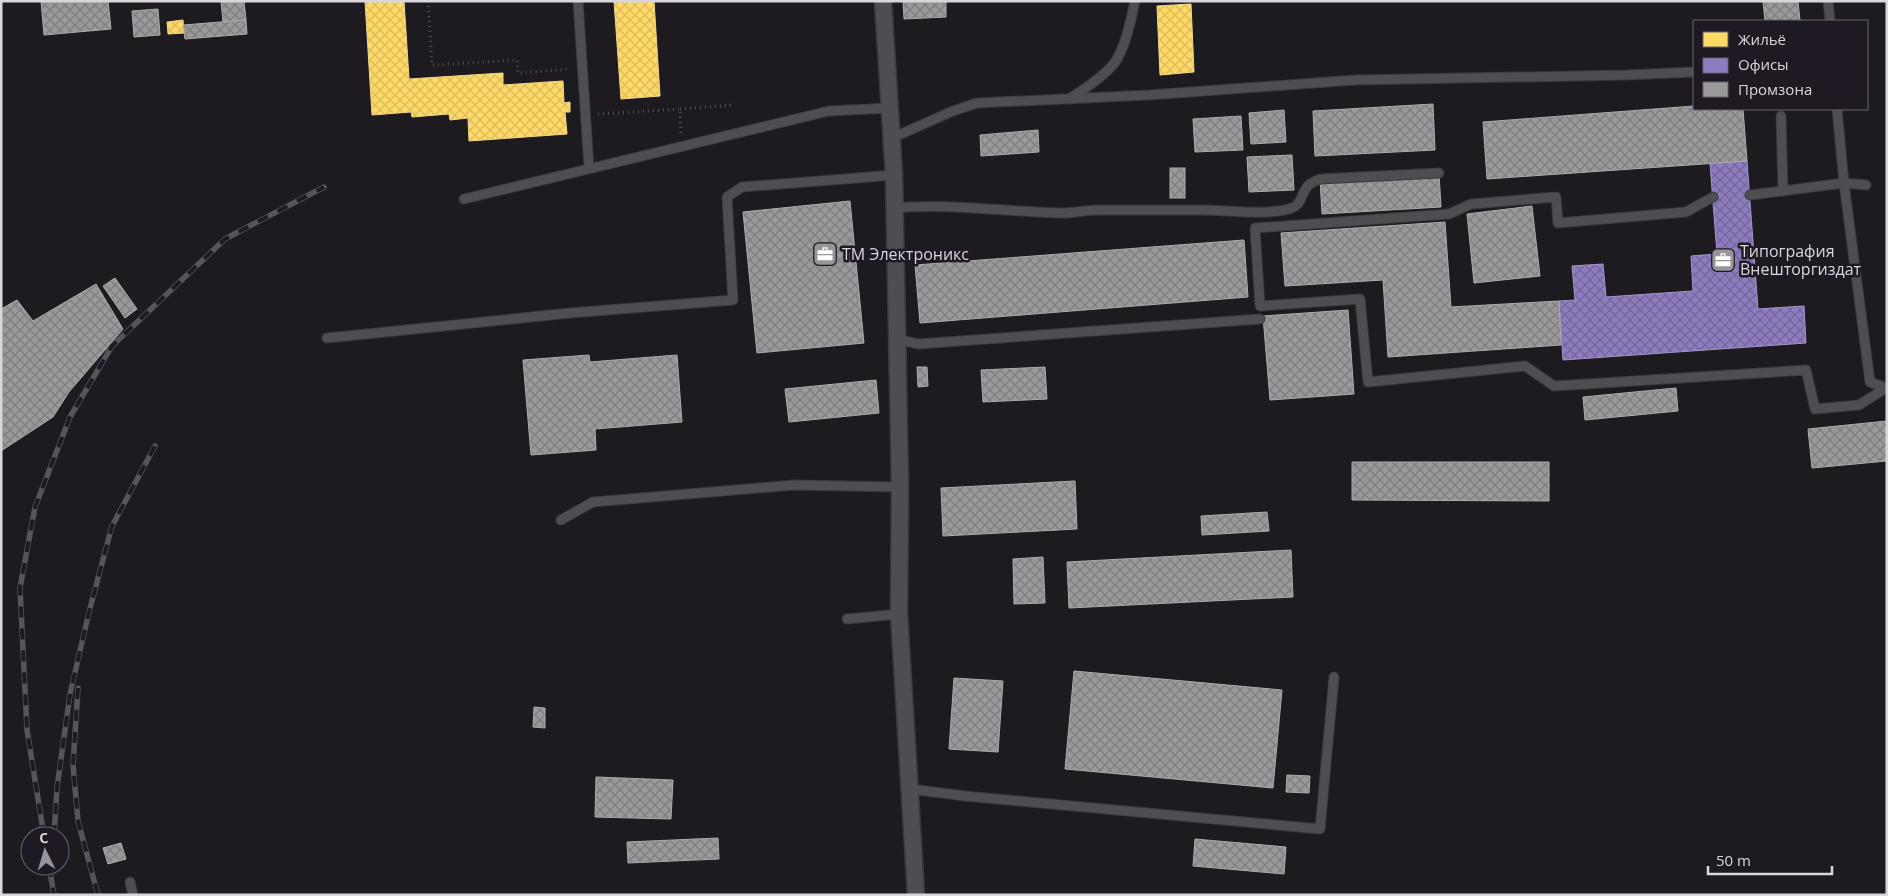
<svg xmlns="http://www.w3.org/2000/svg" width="1888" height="896" viewBox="0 0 1888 896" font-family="'Open Sans',sans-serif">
	<defs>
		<pattern id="homes-cross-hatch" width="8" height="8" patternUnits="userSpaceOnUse" patternTransform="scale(1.25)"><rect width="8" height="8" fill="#ffd966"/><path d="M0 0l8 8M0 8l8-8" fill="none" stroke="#d9ba5f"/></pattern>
		<pattern id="offices-cross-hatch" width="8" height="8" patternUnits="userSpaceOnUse" patternTransform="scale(1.25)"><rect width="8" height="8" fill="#8e7cc3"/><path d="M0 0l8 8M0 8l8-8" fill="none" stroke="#736796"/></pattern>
		<pattern id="industry-cross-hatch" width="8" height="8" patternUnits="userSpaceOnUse" patternTransform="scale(1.25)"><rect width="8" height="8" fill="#999"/><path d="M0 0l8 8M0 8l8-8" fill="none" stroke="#7f7e7f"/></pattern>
	</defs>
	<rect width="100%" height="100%" fill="#1e1b20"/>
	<g fill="url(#homes-cross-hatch)" stroke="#f4d889">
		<polygon points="365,1 404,1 409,79 503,73 503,85 563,81 564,103 570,102 570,112 565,112 567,134 469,141 468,118 450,120 449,114 412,117 411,112 372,115"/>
		<polygon points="614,1 654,1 660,96 621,99"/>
		<polygon points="1191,4 1194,72 1160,75 1157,6"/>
		<polygon points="183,20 184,33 168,34 167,22"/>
	</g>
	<polygon fill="url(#offices-cross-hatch)" stroke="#a497ca" points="1747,161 1758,309 1804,306 1806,343 1563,360 1559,301 1575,300 1572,266 1603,264 1606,297 1693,291 1691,256 1717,254 1710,163"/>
	<g fill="url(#industry-cross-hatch)" stroke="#acabad">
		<polygon points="41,1 108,1 111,29 44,35"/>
		<polygon points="221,1 244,1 246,20 223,22"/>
		<polygon points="903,1 946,1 946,17 904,19"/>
		<polygon points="1763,1 1798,1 1800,21 1765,21"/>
		<polygon points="158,9 160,35 134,37 132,11"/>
		<polygon points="246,20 247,34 185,39 183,25"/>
		<polygon points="1433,104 1435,150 1315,156 1313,111"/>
		<polygon points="1694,106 1694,109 1743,109 1747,161 1487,179 1483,122"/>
		<polygon points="1284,110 1286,142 1251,144 1249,113"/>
		<polygon points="1241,116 1243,150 1195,152 1193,119"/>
		<polygon points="1038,130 1039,152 981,156 980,135"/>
		<polygon points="1292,155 1294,190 1249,192 1247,157"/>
		<rect x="1170" y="168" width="15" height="30"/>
		<polygon points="1439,173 1441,207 1322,214 1320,179"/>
		<polygon points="850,201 864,343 757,353 743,212"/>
		<polygon points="1532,206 1540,276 1474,283 1467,214"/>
		<polygon points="1445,222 1451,307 1559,301 1561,345 1388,357 1383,280 1285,286 1281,233"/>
		<polygon points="1244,240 1248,297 920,323 915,265"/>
		<polygon points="115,278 137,309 125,318 103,286"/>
		<polygon points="96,284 123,329 69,392 53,417 1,451 1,309 17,300 33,321"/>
		<polygon points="1348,310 1354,394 1270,400 1263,316"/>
		<polygon points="589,355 590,362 677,355 682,422 595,429 596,450 531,455 523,360"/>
		<polygon points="917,367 927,367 928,386 918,387"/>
		<polygon points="1045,367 1047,399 983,402 981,370"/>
		<polygon points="876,380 879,413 789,422 785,389"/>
		<polygon points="1676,388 1678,411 1585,420 1583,397"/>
		<polygon points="1887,421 1887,461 1812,468 1808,429"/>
		<polygon points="1352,462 1549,462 1549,501 1352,500"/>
		<polygon points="1075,481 1077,529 943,536 941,488"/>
		<polygon points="1267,512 1269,531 1202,535 1201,516"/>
		<polygon points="1291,550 1293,597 1069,608 1067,562"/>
		<polygon points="1043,557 1045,603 1014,604 1013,559"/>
		<polygon points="1074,671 1282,690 1273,788 1065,769"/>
		<polygon points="954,678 1003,681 998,752 949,749"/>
		<polygon points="534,707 545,708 545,728 533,727"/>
		<polygon points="1287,775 1310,776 1309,793 1286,792"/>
		<polygon points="596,777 673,780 671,819 595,817"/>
		<polygon points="718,838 719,859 628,863 627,842"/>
		<polygon points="1195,839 1286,847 1284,874 1193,866"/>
		<polygon points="121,843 126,859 108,864 103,848"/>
	</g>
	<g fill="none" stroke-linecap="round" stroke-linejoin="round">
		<g stroke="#3a383c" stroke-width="11">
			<g id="lane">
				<polyline points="578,1 589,168"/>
				<polyline points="1828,1 1830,21"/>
				<path d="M 1069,99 C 1085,89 1100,79 1113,65 C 1125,50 1131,20 1135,1"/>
				<polyline points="1837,109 1844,183 1870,382 1887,388"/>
				<polyline points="1781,116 1783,191"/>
				<polyline points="892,138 953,111 977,103 1149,95 1355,80 1626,75 1694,72"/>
				<polyline points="1750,195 1844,183 1866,185"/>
				<polyline points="1713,197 1686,212 1558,223 1556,197 1471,204 1449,214 1255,228 1260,306 1360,299 1368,382 1525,366 1554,386 1806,370 1815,409 1859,405 1886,388"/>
				<polyline points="464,199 829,111 890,108"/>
				<path d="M 895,208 C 950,203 1006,212 1061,213 C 1074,213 1086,210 1099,210 C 1133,210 1167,210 1202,210 C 1227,210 1269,216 1292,208 C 1302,204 1301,194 1307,187 C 1309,183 1316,181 1320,179 L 1439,173"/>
				<polyline points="327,338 570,313 733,300 727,197 742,187 894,175"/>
				<polyline points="897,339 918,344 1260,319"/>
				<polyline points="561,520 593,502 794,485 900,487"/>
				<polyline points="847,619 899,614"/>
				<polyline points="910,789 965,796 1320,829 1334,677"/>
				<polyline points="130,882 133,895"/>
			</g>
		</g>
		<g stroke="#3a383c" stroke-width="19">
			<polyline id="street" points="883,1 894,175 900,487 899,614 916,895"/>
		</g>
		<g stroke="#555357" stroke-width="3" stroke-dasharray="1 4" stroke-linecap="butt">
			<polyline points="428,1 432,65 517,60 518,73 570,69"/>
			<polyline points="680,109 732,105"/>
			<polyline points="598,114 680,109 681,135"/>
		</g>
		<use href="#lane" stroke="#4f4d51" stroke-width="9"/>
		<use href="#street" stroke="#4f4d51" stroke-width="16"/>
		<g stroke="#575558" stroke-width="5.5">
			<g id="rail">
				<polyline points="78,688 73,765 78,821 98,895"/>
				<polyline points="44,836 27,730 20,588 35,507 70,417 112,346 225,239 324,187"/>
				<polyline points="54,836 57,788 70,694 89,612 112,526 155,446"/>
				<polyline points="49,866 54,895"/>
			</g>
		</g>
		<use href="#rail" stroke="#1e1922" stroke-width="4" stroke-dasharray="11" stroke-linecap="butt"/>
	</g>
	<defs>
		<g id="office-square" transform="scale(1.25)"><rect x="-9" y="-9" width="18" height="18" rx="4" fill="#98959a" stroke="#1e1922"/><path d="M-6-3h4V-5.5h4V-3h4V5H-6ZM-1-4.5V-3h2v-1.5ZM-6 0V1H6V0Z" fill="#fff"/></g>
	</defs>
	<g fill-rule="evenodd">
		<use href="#office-square" x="825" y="254"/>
		<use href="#office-square" x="1723" y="260"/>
	</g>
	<g text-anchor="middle" stroke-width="5" stroke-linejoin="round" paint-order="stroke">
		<g font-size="16" fill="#d9d6dc" stroke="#1e1922" text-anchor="start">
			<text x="1740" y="257">Типография<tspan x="1740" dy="18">Внешторгиздат</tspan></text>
			<text x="842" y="260">ТМ Электроникс</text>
		</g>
	</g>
	<rect width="1888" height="896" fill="none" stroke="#d9d6dc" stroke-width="5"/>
	<rect x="1693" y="20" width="175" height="90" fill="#1e1922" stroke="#69656c"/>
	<rect x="1703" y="32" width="25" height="15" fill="#ffd966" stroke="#69656c"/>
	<text x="1738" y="45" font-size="15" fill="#d9d6dc">Жильё</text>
	<rect x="1703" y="58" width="25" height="15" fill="#8e7cc3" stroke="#69656c"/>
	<text x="1738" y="70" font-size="15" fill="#d9d6dc">Офисы</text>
	<rect x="1703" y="82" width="25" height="15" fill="#999999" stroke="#69656c"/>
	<text x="1738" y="95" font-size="15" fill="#d9d6dc">Промзона</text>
	<g transform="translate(45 851) rotate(355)"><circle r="24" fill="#1e1922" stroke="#69656c"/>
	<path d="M0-4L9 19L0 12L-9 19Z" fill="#98959a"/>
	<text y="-8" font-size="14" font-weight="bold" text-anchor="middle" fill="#d9d6dc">С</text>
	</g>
	<path d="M1708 866v8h124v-8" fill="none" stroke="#d9d6dc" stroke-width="2.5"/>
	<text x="1716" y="866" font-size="15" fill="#d9d6dc" stroke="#1e1922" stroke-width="4" paint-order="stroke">50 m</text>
</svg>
